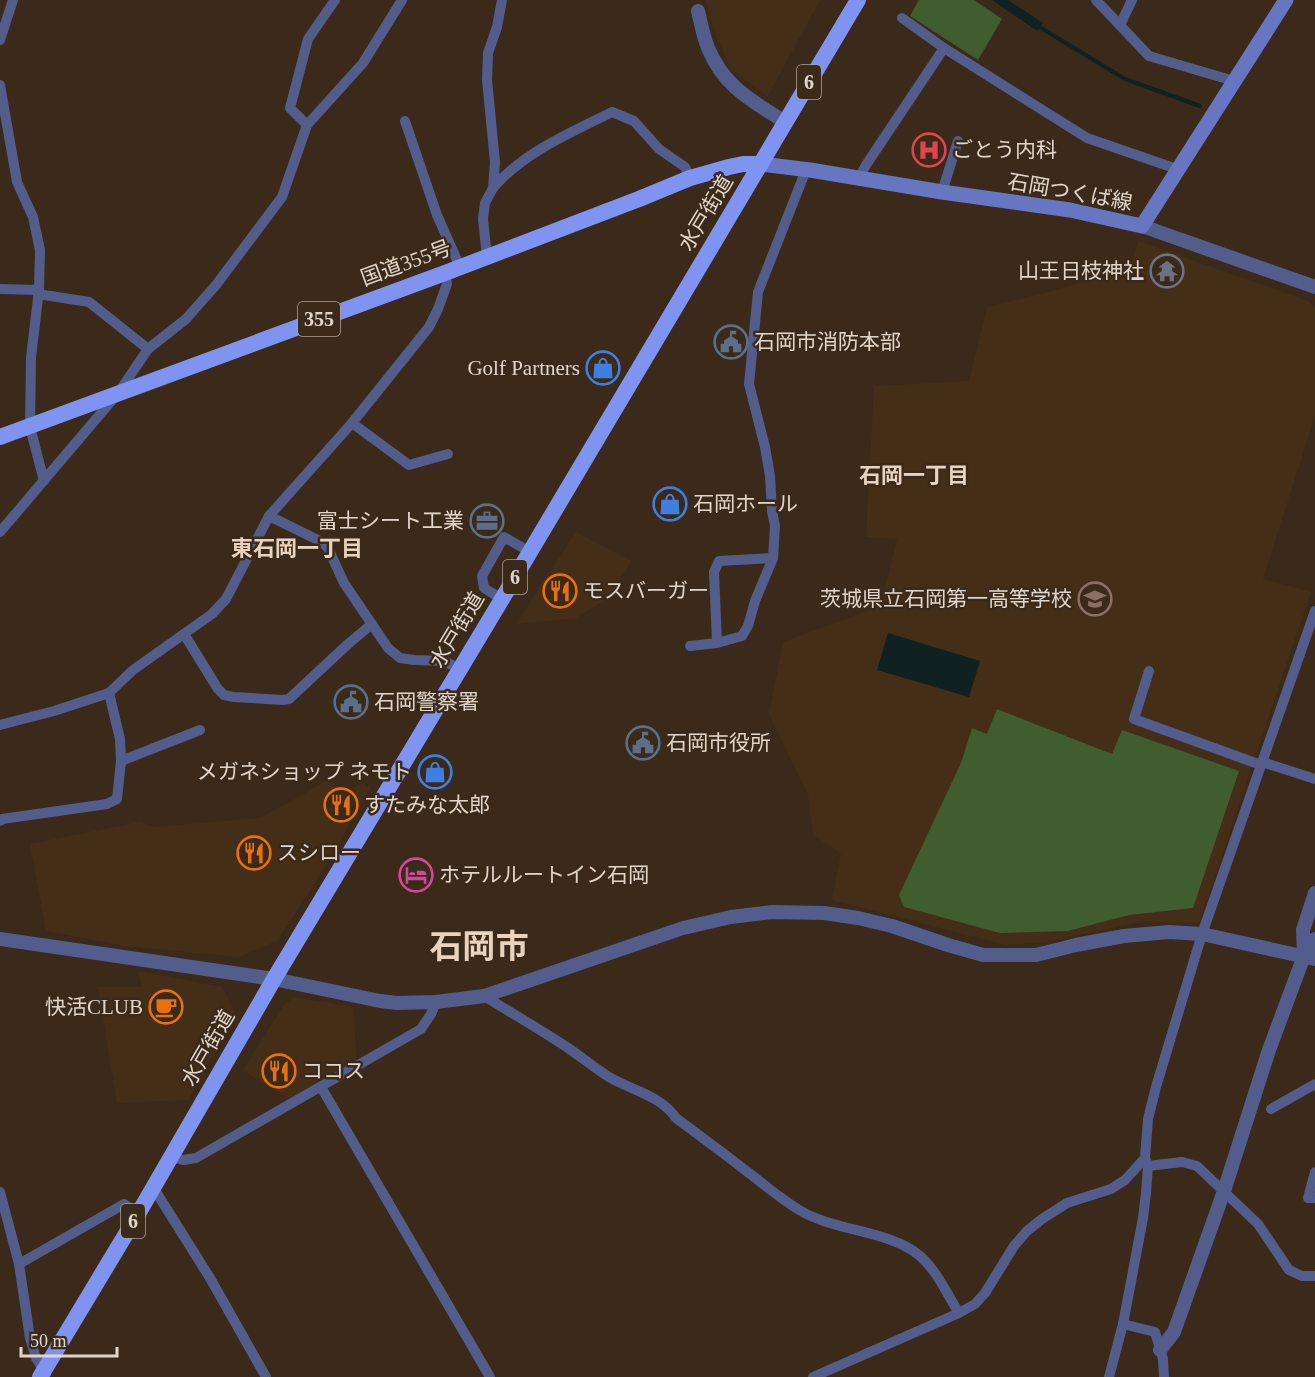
<svg xmlns="http://www.w3.org/2000/svg" width="1315" height="1377" viewBox="0 0 1315 1377" font-family="'Times New Roman','Noto Sans JP',serif">
	<rect width="100%" height="100%" fill="#3b2a1a"/>
	<g fill="#442e18">
		<polygon points="706,0 820,0 768,96 731,70 711,22"/>
		<polygon points="1138,241 1308,301 1315,308 1315,416 1263,579 1311,592 1199,923 1140,922 1046,942 1006,945 832,900 841,853 813,835 808,795 769,714 783,642 881,606 897,539 866,537 874,386 969,381 987,307 1049,292 1130,268"/>
		<polygon points="576,532 631,561 608,598 576,618 516,624"/>
		<polygon points="329,780 345,793 363,783 370,788 327,864 278,940 240,957 125,946 46,931 30,844 140,822 155,827 260,818"/>
		<polygon points="138,971 222,987 236,1014 188,1100 117,1103 98,987 142,987"/>
		<polygon points="294,997 353,1007 357,1061 289,1099 243,1070 283,1006"/>
	</g>
	<g fill="#3f5d2e">
		<polygon points="919,0 974,0 1002,19 978,60 910,16"/>
		<polygon points="997,709 1112,754 1122,730 1239,771 1193,908 1129,915 1068,931 1000,933 904,907 899,895 961,763 972,728 987,734"/>
	</g>
	<g fill="#102121">
		<polygon points="992,0 1008,0 1043,23 1037,31"/>
		<polygon points="888,633 980,661 969,697 877,670"/>
	</g>
	<g fill="none" stroke-linecap="round" stroke-linejoin="round">
		<polyline stroke="#102121" stroke-width="4" points="1038,26 1125,79 1200,106"/>
		<g stroke="#525d8c" stroke-width="10">
			<polyline points="1096,0 1149,56 1234,81"/>
			<polyline points="902,18 944,48 1087,138 1177,169"/>
			<polyline points="1120,25 1132,0"/>
			<polyline points="0,40 13,0"/>
			<polyline points="0,85 17,182 33,217 40,250 39,290 31,357 30,427 44,481"/>
			<polyline points="405,121 437,215 460,267"/>
			<polyline points="307,125 290,108 308,39 335,0"/>
			<polyline points="859,178 866,165 944,48"/>
			<path d="M 493,188 C 524,152 570,133 612,112 L 634,121 L 659,149 L 685,167 L 690,178"/>
			<polyline points="942,192 958,141"/>
			<polyline points="487,257 483,219 485,203 493,188 495,162 487,80 488,53 497,27 502,0"/>
			<polyline points="0,289 39,290"/>
			<polyline points="38,294 89,302 148,349"/>
			<polyline points="352,423 409,465 448,454"/>
			<polyline points="269,516 322,542 328,548 344,583 388,648 400,658 414,660 444,661 460,669"/>
			<polyline points="0,532 119,392 148,349 186,319 216,285 282,197 307,125 363,63 402,0"/>
			<polyline points="502,599 484,588 482,576 504,537 530,552"/>
			<polyline points="184,634 218,689 224,695 234,697 283,700 289,699 348,644 372,624"/>
			<polyline points="717,643 742,636 748,626 755,601 773,558"/>
			<polyline points="690,646 717,643 714,572 719,561 773,558 775,526 772,511 770,476 765,447 749,384 758,292 806,170"/>
			<polyline points="1149,671 1134,719 1261,765"/>
			<polyline points="0,725 54,711 109,693 133,670 212,614 226,599 269,516 352,423 429,327 438,309 447,284 445,273"/>
			<polyline points="121,761 200,730"/>
			<polyline points="1262,762 1315,779"/>
			<polyline points="0,821 2,819 107,804 117,799 121,761 120,739 109,693"/>
			<path d="M 484,996 C 513,1014 543,1031 571,1050 C 584,1059 596,1069 609,1077 C 631,1090 660,1095 676,1118 C 700,1136 725,1154 749,1173 C 766,1186 782,1200 801,1211 C 837,1232 889,1230 920,1256 C 937,1271 947,1294 959,1313"/>
			<polyline points="321,1087 490,1377"/>
			<polyline points="1271,1109 1315,1084"/>
			<polyline points="171,1157 183,1160 196,1158 421,1029 431,1014 436,1002"/>
			<polyline points="1148,1166 1182,1162 1197,1166 1258,1224 1289,1270 1302,1276 1315,1276"/>
			<polyline points="1315,1172 1308,1198 1315,1198"/>
			<polyline points="153,1187 210,1278 266,1377"/>
			<polyline points="0,1192 19,1264 30,1338 36,1358 46,1374"/>
			<polyline points="19,1264 124,1204 138,1214"/>
			<polyline points="1123,1324 1155,1332 1163,1359 1164,1377"/>
			<polyline points="813,1377 959,1313 975,1304 985,1293 1014,1246 1027,1231 1042,1219 1067,1203 1111,1189 1125,1180 1145,1158"/>
			<polyline points="1109,1377 1123,1324 1143,1218 1146,1193 1148,1166 1145,1158 1148,1119 1156,1087 1202,934 1315,611"/>
		</g>
		<g stroke="#525d8c" stroke-width="14">
			<path d="M 698,11 C 701,23 703,36 708,48 C 725,88 751,100 785,122"/>
			<polyline points="1142,226 1315,287"/>
			<polyline points="0,939 274,979 380,1001 397,1003 436,1002 484,996 683,928 731,917 772,912 824,913 858,918 892,926 948,945 983,955 1036,955 1076,945 1124,936 1169,932 1202,934 1315,959"/>
			<polyline points="1304,956 1303,930 1315,893"/>
			<polyline points="1160,1350 1174,1332 1224,1191 1269,1050 1304,956 1315,939"/>
		</g>
		<polyline stroke="#6676c0" stroke-width="15" points="761,164 810,170 942,192 1070,210 1142,226 1286,0"/>
		<g stroke="#7f93f1" stroke-width="16">
			<polyline points="0,437 445,273 639,199 690,178 729,167 743,164 761,164"/>
			<polyline points="40,1377 138,1214 274,979 502,599 858,0"/>
		</g>
	</g>
	<defs>
		<g id="hospital-ring" transform="scale(1.725)"><circle r="9.5" fill="#3b2a1a" stroke="#e0444e" stroke-width="1.5"/><path d="M-5-5h3v3.5h4V-5h3V5h-3V1.5h-4V5h-3Z" fill="#e0444e"/></g>
		<g id="temple-ring" transform="scale(1.725)"><circle r="9.5" fill="#3b2a1a" stroke="#6b7280" stroke-width="1.5"/><path d="M0-6L5-2H3V0L6.5 2.5H4V6H1.5V3h-3V6H-4V2.5H-6.5L-3 0V-2H-5Z" fill="#6b7280"/></g>
		<g id="civic-ring" transform="scale(1.725)"><circle r="9.5" fill="#3b2a1a" stroke="#5c6f8a" stroke-width="1.5"/><path d="M-.6-6.5H3V-4.5H.6V-3L4-1V1h2V6H-6V1h2V-1L-.6-3ZM-1.2 2.5V6h2.4V2.5Z" fill="#5c6f8a"/></g>
		<g id="shop-ring" transform="scale(1.725)"><circle r="9.5" fill="#3b2a1a" stroke="#3f7fe0" stroke-width="1.5"/><path d="M-5-2.5h2.3a2.7 3.5 0 0 1 5.4 0H5L5.5 6h-11ZM-1.5-2.5h3a1.5 2.3 0 0 0-3 0Z" fill="#3f7fe0"/></g>
		<g id="office-ring" transform="scale(1.725)"><circle r="9.5" fill="#3b2a1a" stroke="#5c6f8a" stroke-width="1.5"/><path d="M-6-3h4V-5.5h4V-3h4V5H-6ZM-1-4.5V-3h2v-1.5ZM-6 0V1H6V0Z" fill="#5c6f8a"/></g>
		<g id="restaurant-ring" transform="scale(1.725)"><circle r="9.5" fill="#3b2a1a" stroke="#e8710a" stroke-width="1.5"/><path d="M-5-6h1v4h1v-4h1v4h1v-4h1v5L-1.5 .5V6h-2V.5L-5-1ZM5-6V6H3V1.5H1.5Q1.5-4 5-6Z" fill="#e8710a"/></g>
		<g id="school-ring" transform="scale(1.725)"><circle r="9.5" fill="#3b2a1a" stroke="#8d6e63" stroke-width="1.5"/><path d="M0-5L7-2L0 1L-7-2ZM-4 1L0 2.5L4 1V4Q0 6-4 4Z" fill="#8d6e63"/></g>
		<g id="hotel-ring" transform="scale(1.725)"><circle r="9.5" fill="#3b2a1a" stroke="#d1479c" stroke-width="1.5"/><path d="M-6-4.5h1.5V1H6V5H4.5V3h-9V5H-6ZM-4 0a1.8 1.8 0 1 1 3.6 0ZM.5 0V-2.5h3Q6-2.5 6 0Z" fill="#d1479c"/></g>
		<g id="cafe-ring" transform="scale(1.725)"><circle r="9.5" fill="#3b2a1a" stroke="#e8710a" stroke-width="1.5"/><path d="M-5.5-4.5H6V0H3Q3 3.5 0 3.5H-2.5Q-5.5 3.5-5.5 0ZM3-3.2v2h1.7v-2ZM-6 4.5H4V6H-6Z" fill="#e8710a"/></g>
	</defs>
	<g fill-rule="evenodd">
		<use href="#hospital-ring" x="929" y="150"/>
		<use href="#temple-ring" x="1167" y="271"/>
		<use href="#civic-ring" x="731" y="342"/>
		<use href="#shop-ring" x="603" y="368"/>
		<use href="#shop-ring" x="670" y="504"/>
		<use href="#office-ring" x="487" y="521"/>
		<use href="#restaurant-ring" x="560" y="591"/>
		<use href="#school-ring" x="1095" y="599"/>
		<use href="#civic-ring" x="351" y="702"/>
		<use href="#civic-ring" x="643" y="743"/>
		<use href="#shop-ring" x="435" y="772"/>
		<use href="#restaurant-ring" x="341" y="805"/>
		<use href="#restaurant-ring" x="254" y="853"/>
		<use href="#hotel-ring" x="416" y="875"/>
		<use href="#cafe-ring" x="166" y="1007"/>
		<use href="#restaurant-ring" x="279" y="1071"/>
	</g>
	<g text-anchor="middle" stroke-width="5" stroke-linejoin="round" paint-order="stroke">
		<g fill="#3b2a1a" stroke="#afa296" stroke-width="1.5">
			<rect x="797" y="65" width="24" height="34" rx="4.5"/>
			<rect x="298" y="302" width="42" height="34" rx="4.5"/>
			<rect x="503" y="560" width="24" height="34" rx="4.5"/>
			<rect x="121" y="1204" width="24" height="34" rx="4.5"/>
		</g>
		<g font-size="20" font-weight="bold" fill="#e1d5cb">
			<text x="809" y="89">6</text>
			<text x="319" y="326">355</text>
			<text x="515" y="584">6</text>
			<text x="133" y="1228">6</text>
		</g>
		<g font-size="21" fill="#e1d5cb" stroke="#3b2a1a" text-anchor="start">
			<text x="952" y="157">ごとう内科</text>
			<text x="1144" y="278" text-anchor="end">山王日枝神社</text>
			<text x="754" y="349">石岡市消防本部</text>
			<text x="580" y="375" text-anchor="end">Golf Partners</text>
			<text x="693" y="511">石岡ホール</text>
			<text x="464" y="528" text-anchor="end">富士シート工業</text>
			<text x="583" y="598">モスバーガー</text>
			<text x="1072" y="606" text-anchor="end">茨城県立石岡第一高等学校</text>
			<text x="374" y="709">石岡警察署</text>
			<text x="666" y="750">石岡市役所</text>
			<text x="412" y="779" text-anchor="end">メガネショップ ネモト</text>
			<text x="364" y="812">すたみな太郎</text>
			<text x="277" y="860">スシロー</text>
			<text x="439" y="882">ホテルルートイン石岡</text>
			<text x="143" y="1014" text-anchor="end">快活CLUB</text>
			<text x="302" y="1078">ココス</text>
		</g>
		<g font-size="21" fill="#e1d5cb" stroke="#3b2a1a">
			<text transform="translate(1070 192) rotate(10)" y="7">石岡つくば線</text>
			<text transform="translate(706 213) rotate(-59)" y="7">水戸街道</text>
			<text transform="translate(406 263) rotate(-20)" y="7">国道355号</text>
			<text transform="translate(457 630) rotate(-59)" y="7">水戸街道</text>
			<text transform="translate(208 1048) rotate(-60)" y="7">水戸街道</text>
		</g>
		<g font-size="22" font-weight="bold" fill="#e9d3be" stroke="#3b2a1a">
			<text x="914" y="483">石岡一丁目</text>
			<text x="297" y="556">東石岡一丁目</text>
		</g>
		<g font-size="33" font-weight="bold" fill="#e9d3be" stroke="#3b2a1a">
			<text x="479" y="958">石岡市</text>
		</g>
	</g>
	<path d="M21 1347v9h96v-9" fill="none" stroke="#e1d5cb" stroke-width="3"/>
	<text x="30" y="1347" font-size="18" fill="#e1d5cb" stroke="#3b2a1a" stroke-width="4.5" paint-order="stroke">50 m</text>
</svg>
